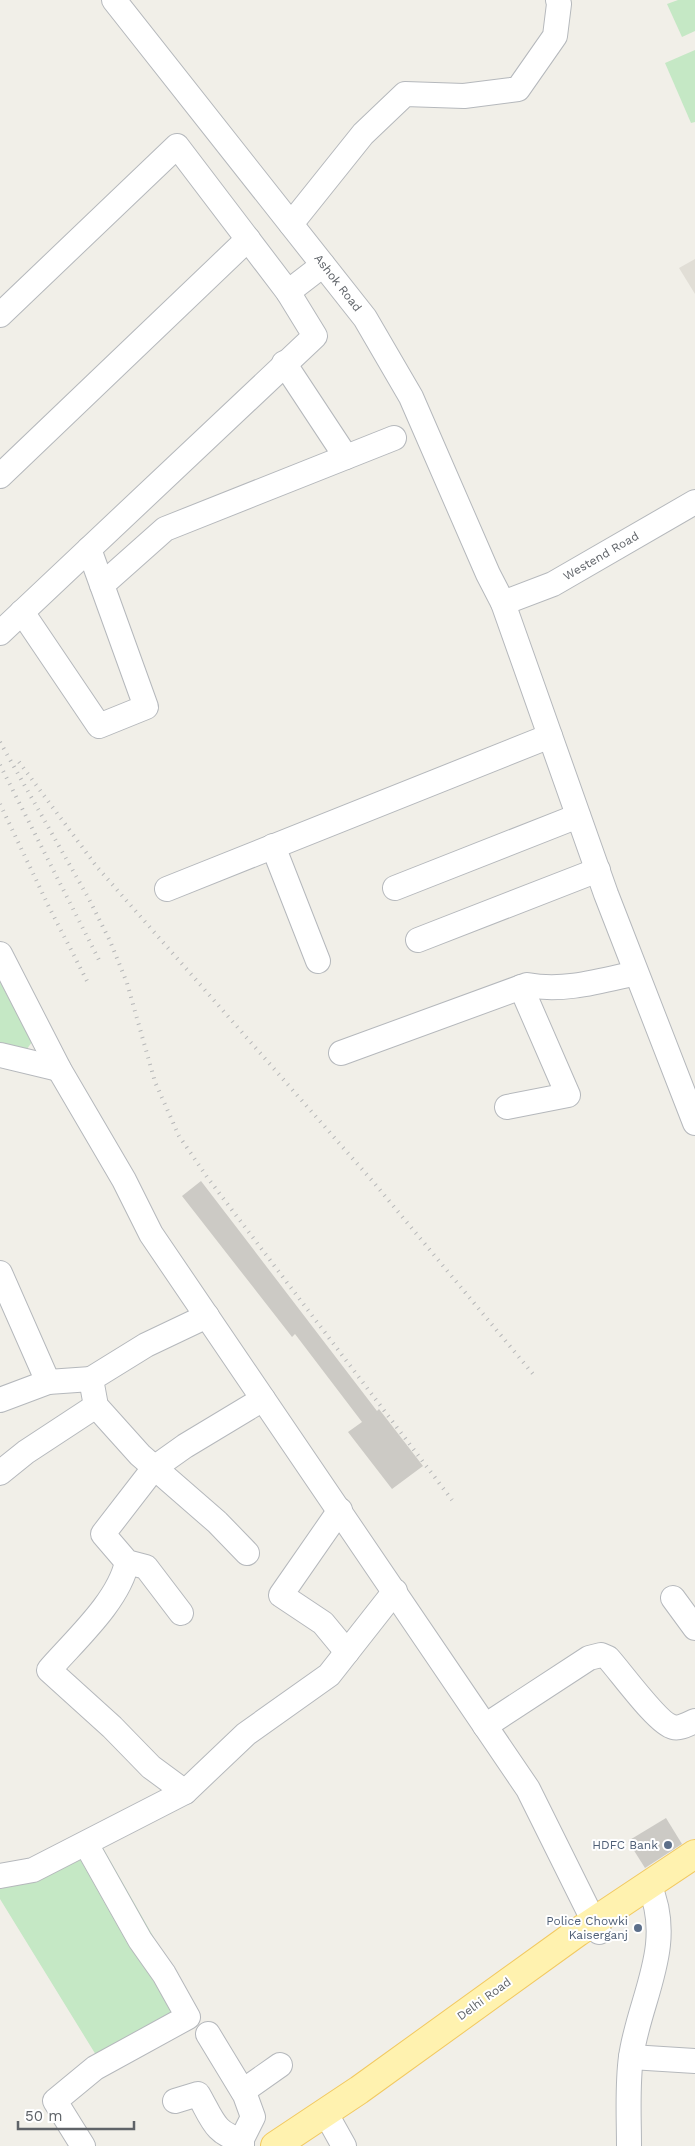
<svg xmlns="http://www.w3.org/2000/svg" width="695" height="2146" viewBox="0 0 695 2146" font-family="'Work Sans',sans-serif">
	<rect width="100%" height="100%" fill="#f1efe8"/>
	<polygon fill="#e1ded6" points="695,259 695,294 679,268"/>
	<g fill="#c5e8c5">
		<polygon points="678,0 695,0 695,31 682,37 667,4"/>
		<polygon points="695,50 695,122 691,123 665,63"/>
		<polygon points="0,982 32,1042 24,1053 0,1047"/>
		<polygon points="103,1848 199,2017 104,2068 0,1899 0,1889 27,1881"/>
	</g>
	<g fill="#cccac5">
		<polygon points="201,1181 377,1411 379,1409 423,1466 392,1489 348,1432 362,1422 295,1334 292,1337 182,1196"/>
		<polygon points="666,1818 682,1844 645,1868 628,1841"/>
	</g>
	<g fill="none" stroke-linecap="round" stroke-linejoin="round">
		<g stroke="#b5b8bc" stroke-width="26">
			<g id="minor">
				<polyline points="114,0 365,318 411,397 488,574 503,603 606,894 695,1123"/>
				<polyline points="291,224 363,134 405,94 464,96 518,89 555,36 559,4 558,0"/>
				<polyline points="288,292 323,265"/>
				<polyline points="0,315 177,146 288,292 315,336 0,633"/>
				<polyline points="284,363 346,457"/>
				<polyline points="0,476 248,239"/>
				<polyline points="102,585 165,529 394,438"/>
				<polyline points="503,603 553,584 695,502"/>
				<polyline points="22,612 99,726 146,707 89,549"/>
				<polyline points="273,846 318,961"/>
				<polyline points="395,888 578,816"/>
				<polyline points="167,889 550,736"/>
				<polyline points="418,940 598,870"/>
				<polyline points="0,954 59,1069 124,1180 151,1234 528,1789 599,1932"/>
				<path d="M 341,1053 L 527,985 C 564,992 600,981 636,973"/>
				<polyline points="0,1055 59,1069"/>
				<polyline points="507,1107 568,1095 521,987"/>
				<polyline points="0,1273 48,1382"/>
				<polyline points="207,1316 146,1345 91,1379 96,1406 140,1455 217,1522 247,1553"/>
				<polyline points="0,1400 48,1382 91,1379"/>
				<polyline points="0,1473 26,1452 96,1406"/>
				<polyline points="340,1510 281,1595 323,1623 347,1652"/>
				<path d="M 127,1562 C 119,1601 75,1640 49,1670 L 112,1727 L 151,1767 L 185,1792"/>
				<polyline points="673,1598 695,1628"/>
				<polyline points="181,1613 146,1567 127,1562 103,1534 154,1468 185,1446 263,1399"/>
				<path d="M 485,1726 L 589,1658 L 601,1655 L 608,1658 C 620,1671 658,1724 673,1727 C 680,1729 688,1724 695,1721"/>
				<polyline points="0,1876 33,1870 185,1792 246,1734 329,1675 395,1591"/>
				<polyline points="208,2034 245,2095 253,2117 242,2139 242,2146"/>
				<polyline points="631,2057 695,2061"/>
				<polyline points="243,2091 280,2065"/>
				<path d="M 175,2101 L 198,2094 C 211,2116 215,2136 242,2139"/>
				<polyline points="325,2112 344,2146"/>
				<polyline points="83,2146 55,2101 95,2068 188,2017 164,1974 140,1940 86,1844"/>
				<path d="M 629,2146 C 629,2117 627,2086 631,2057 C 639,1999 676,1945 649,1885"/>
			</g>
		</g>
		<g stroke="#f2c960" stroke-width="30">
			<polyline id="major" points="275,2146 359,2090 578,1932 695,1854"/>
		</g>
		<use href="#minor" stroke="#fff" stroke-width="24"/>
		<use href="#major" stroke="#fff2af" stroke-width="28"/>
		<g stroke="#b6b7b8" stroke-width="4" stroke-dasharray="1 6" stroke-linecap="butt">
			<polyline points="0,742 89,899 110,941 127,983 155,1082 179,1136 207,1177 452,1500"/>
			<polyline points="19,762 97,867 375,1184 533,1374"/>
			<polyline points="0,765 100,962"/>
			<polyline points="0,804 49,907 87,981"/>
		</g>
	</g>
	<g fill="#5c6f8a" stroke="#fff" stroke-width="2">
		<circle cx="668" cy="1845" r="5"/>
		<circle cx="638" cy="1928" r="5"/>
	</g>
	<g text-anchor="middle" stroke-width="4" stroke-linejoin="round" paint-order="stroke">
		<g font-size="12" fill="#5f6368" stroke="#fff">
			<text transform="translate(338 283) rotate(52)" y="4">Ashok Road</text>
			<text transform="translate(601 556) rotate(-30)" y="4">Westend Road</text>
			<text transform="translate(484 1999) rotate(-36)" y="4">Delhi Road</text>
		</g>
		<g font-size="12" fill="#4e5e75" stroke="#fff" text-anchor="end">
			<text x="658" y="1849">HDFC Bank</text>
			<text x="628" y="1925">Police Chowki<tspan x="628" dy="14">Kaiserganj</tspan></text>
		</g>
	</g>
	<path d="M18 2121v8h116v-8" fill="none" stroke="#5f6368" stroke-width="2.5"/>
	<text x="25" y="2121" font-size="15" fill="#5f6368" stroke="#ffffff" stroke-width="4" paint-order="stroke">50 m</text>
</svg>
